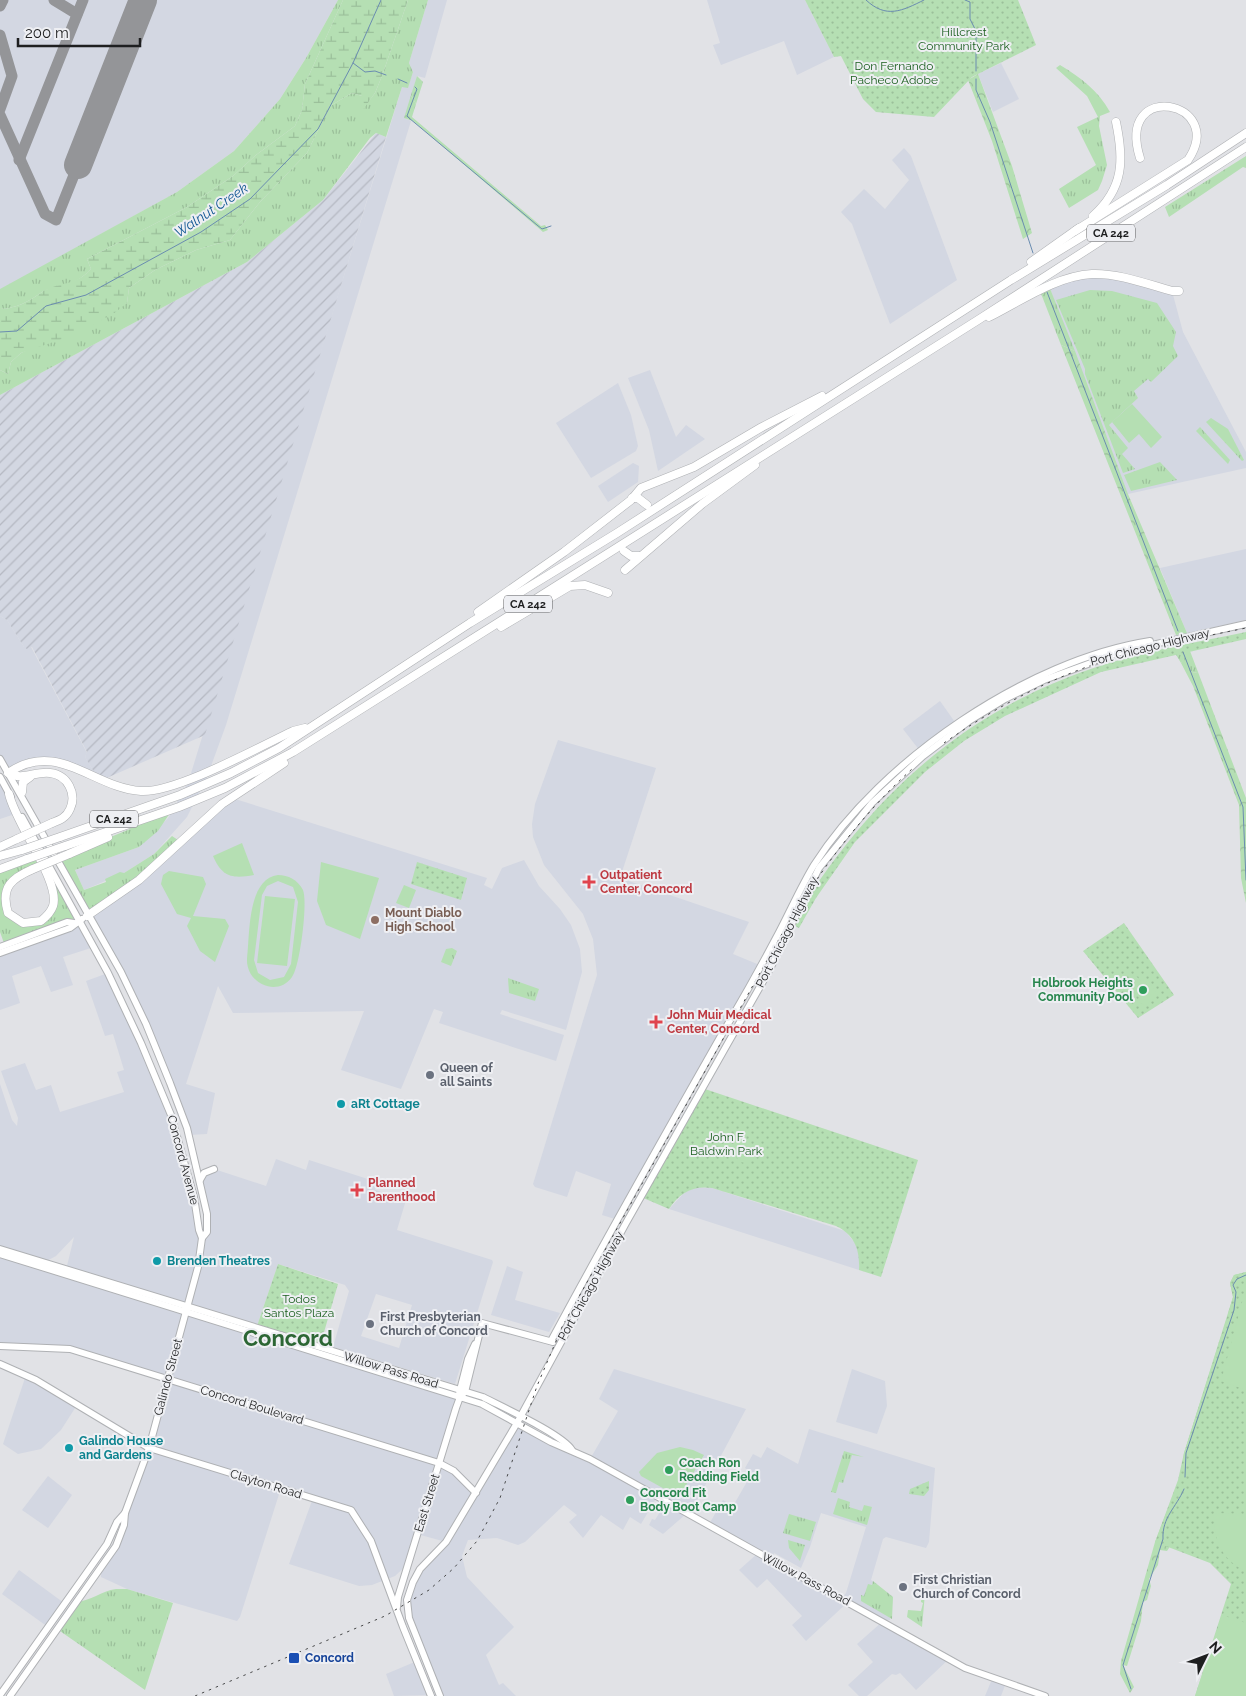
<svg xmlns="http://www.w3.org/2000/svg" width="1246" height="1696" viewBox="0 0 1246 1696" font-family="Raleway,sans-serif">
	<defs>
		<pattern id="industrial-furrows" width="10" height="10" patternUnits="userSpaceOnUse" patternTransform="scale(1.25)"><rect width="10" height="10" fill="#d3d7e2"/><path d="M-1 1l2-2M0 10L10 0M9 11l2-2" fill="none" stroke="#b5b8c2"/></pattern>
		<pattern id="grass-tufts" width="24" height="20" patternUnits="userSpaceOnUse" patternTransform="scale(1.25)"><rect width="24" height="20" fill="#b5dfb3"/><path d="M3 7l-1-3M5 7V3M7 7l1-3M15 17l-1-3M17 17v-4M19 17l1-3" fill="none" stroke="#9bbf9a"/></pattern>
		<pattern id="forest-crowns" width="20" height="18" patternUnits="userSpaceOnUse" patternTransform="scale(1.25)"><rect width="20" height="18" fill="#b5dfb3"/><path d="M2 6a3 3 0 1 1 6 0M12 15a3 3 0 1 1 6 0" fill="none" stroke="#9bbf9a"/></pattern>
		<pattern id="wetland-marsh" width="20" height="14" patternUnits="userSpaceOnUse" patternTransform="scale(1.25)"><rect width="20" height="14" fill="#b5dfb3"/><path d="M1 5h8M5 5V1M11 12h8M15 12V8" fill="none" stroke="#9bbf9a"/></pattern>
		<pattern id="park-dots" width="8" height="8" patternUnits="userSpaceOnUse" patternTransform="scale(1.25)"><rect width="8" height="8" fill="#b5dfb3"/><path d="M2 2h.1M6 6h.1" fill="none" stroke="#9bbf9a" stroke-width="1.8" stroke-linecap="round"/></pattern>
	</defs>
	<rect width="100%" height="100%" fill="#e1e2e6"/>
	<g fill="#d3d7e2" fill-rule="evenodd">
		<polygon points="0,0 338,0 306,58 280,99 234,151 177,192 0,290"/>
		<polygon points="428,0 447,0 425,78 417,76 405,118 411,121 226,725 207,777 187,817 154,854 124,873 84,890 75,870 139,847 168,818 188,783 402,87 408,87 413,72 409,63"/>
		<polygon points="707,0 805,0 834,57 797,75 784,41 721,65 713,45 720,43"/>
		<polygon points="1001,63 1019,99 993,112 978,74"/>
		<polygon points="904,148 911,156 957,280 890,324 852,224 841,212 864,189 885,209 909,180 892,160"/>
		<polygon points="1092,274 1172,291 1183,332 1246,452 1246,468 1128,494 1049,286"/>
		<polygon points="650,370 676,437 686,425 705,439 658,471 649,430 628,378"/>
		<polygon points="618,383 631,415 638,446 636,451 591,478 556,423"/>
		<polygon points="633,463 639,466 638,482 608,502 598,486"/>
		<polygon points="1246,549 1246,620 1187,633 1160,568"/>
		<polygon points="0,616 7,620 24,647 31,647 87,753 85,757 97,777 50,761 8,773 0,759"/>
		<polygon points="940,701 957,725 920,751 903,729"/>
		<polygon points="558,740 656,768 620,878 749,922 733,954 762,966 618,1220 602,1215 611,1184 576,1171 567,1197 535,1187 533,1184 597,975 593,939 583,914 544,865 533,837 532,824 535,804"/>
		<polygon points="0,777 15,814 0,819"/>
		<polygon points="232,798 487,878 484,885 492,889 502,868 524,860 539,886 560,909 571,925 580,949 582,972 566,1030 502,1010 500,1014 564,1035 556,1061 439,1023 443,1012 434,1009 401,1089 341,1070 364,1011 233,1013 218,986 186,1084 215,1093 207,1134 189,1135 146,1024 87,916"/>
		<polygon points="81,923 94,947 63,957 73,985 51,992 41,966 12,976 20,1003 0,1010 0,953"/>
		<path d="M 108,973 L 171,1115 L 202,1237 L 207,1232 L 200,1180 L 214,1169 L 266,1186 L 276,1159 L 306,1170 L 309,1160 L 377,1182 L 375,1190 L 406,1200 L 397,1230 L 492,1260 L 493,1262 L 455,1384 L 333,1347 L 349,1291 L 345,1285 L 278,1264 L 256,1329 L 66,1270 L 74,1237 L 56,1256 L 43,1263 L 0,1250 L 0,1084 L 12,1120 L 17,1126 L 18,1118 L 1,1071 L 25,1063 L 36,1090 L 51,1085 L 60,1112 L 124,1092 L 117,1072 L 124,1070 L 113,1034 L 105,1036 L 86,981 ZM 376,1294 L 412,1305 L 399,1348 L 361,1336 Z"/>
		<polygon points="696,1187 712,1188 845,1231 856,1244 860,1256 859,1270 669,1209 684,1193"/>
		<polygon points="0,1254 460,1397 439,1463 476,1492 517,1423 590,1459 618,1411 599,1399 614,1369 746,1409 693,1508 663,1534 649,1525 652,1519 655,1520 666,1502 657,1497 641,1524 630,1517 623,1530 601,1515 583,1538 569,1522 577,1515 564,1505 525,1542 518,1545 497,1538 468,1540 462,1556 467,1577 514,1627 486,1655 499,1685 503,1683 516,1696 440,1696 408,1608 413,1582 446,1542 417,1534 408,1564 395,1576 372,1585 359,1586 289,1564 313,1498 281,1488 240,1617 237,1621 127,1589 101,1577 101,1569 116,1546 149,1448 167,1379 70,1349 0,1346"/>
		<polygon points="507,1266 523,1272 515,1300 560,1313 549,1332 491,1315"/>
		<polygon points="852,1369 885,1381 887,1406 877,1434 836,1422"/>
		<polygon points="26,1375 77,1405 61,1430 41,1449 18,1454 3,1444"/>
		<path d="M 809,1429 L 935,1468 L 929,1542 L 926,1548 L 886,1537 L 883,1539 L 871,1580 L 893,1597 L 890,1620 L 883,1621 L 949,1659 L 916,1690 L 900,1673 L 896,1675 L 892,1674 L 867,1696 L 859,1696 L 848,1685 L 873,1662 L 857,1644 L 882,1622 L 848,1602 L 806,1641 L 792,1625 L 802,1616 L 767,1579 L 757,1588 L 739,1570 L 757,1554 L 708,1526 L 723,1500 L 733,1506 L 752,1473 L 745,1468 L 753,1454 L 761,1458 L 767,1447 L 798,1464 ZM 821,1513 L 866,1527 L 846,1593 L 842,1598 L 773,1561 L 774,1553 L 801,1568 L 810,1547 Z"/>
		<polygon points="48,1476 72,1495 48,1528 22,1510"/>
		<polygon points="19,1570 64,1603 48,1627 2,1594"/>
		<polygon points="417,1661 431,1695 394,1696 386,1674"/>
		<polygon points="992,1679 1006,1683 1001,1696 985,1696"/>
	</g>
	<polygon fill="url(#industrial-furrows)" points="376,133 386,137 205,735 102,780 97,777 85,757 87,752 32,647 27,649 24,647 7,620 0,616 0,395 247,262 323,200"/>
	<g fill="url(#grass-tufts)" fill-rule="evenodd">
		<path d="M 338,0 L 343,0 L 305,84 L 302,110 L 295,126 L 256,155 L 233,176 L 187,207 L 87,259 L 91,269 C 84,277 72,284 61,287 C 55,288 47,289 42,292 C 30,301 15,309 0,309 L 0,289 L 177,192 L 234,151 L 280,99 L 306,58 Z"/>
		<polygon points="408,0 428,0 409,63 413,72 408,88 402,87 386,137 376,133 370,138 323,200 247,262 0,395 0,370 8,374 11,362 21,353 127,303 129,288 155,270 196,250 230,240 260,202 307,153 330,106 352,93 362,96 362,110 375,93 382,76"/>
		<path d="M 1060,65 C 1081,78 1098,90 1110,112 L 1100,116 L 1099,126 L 1107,165 L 1102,181 L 1098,190 L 1069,208 L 1059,189 L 1096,165 L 1077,127 L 1098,117 L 1087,96 L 1056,68 Z"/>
		<polygon points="417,76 423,82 416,104 411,95"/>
		<polygon points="1246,156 1246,168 1243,167 1169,217 1165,207"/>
		<polygon points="1049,286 1075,351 1061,345 1040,291"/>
		<polygon points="1090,290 1112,291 1157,303 1176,332 1173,346 1178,356 1151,382 1148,379 1134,391 1138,398 1109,425 1128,448 1122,454 1135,469 1123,473 1085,374 1085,369 1056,300"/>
		<polygon points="1211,418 1228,429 1244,460 1242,461 1206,422"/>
		<polygon points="1200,427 1230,460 1228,464 1196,431"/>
		<polygon points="1160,462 1177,480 1131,491 1124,475"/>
		<polygon points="1190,651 1198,672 1192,673 1185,658 1181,663 1175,653"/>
		<polygon points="172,810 158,831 139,847 75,870 84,890 106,882 105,879 120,872 124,873 154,854 172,836 181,842 87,916 60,858 130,829 136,822"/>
		<path d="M 37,856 L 48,863 L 78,917 L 5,946 L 0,932 L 0,869 ZM 42,866 L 54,889 L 48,915 L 23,923 L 4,906 L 16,877 Z"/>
		<polygon points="452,948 457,951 451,966 441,962 446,949"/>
		<polygon points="508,978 539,989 535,1001 509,993"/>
		<polygon points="844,1451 864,1457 852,1455 843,1483 839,1482 836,1493 831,1492"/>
		<polygon points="838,1498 850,1502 849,1507 862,1511 864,1505 872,1507 867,1525 833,1514"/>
		<polygon points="789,1514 816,1522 810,1541 783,1533"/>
		<polygon points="788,1540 805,1545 800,1561 789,1548"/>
		<polygon points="873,1581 893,1597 892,1619 861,1601 861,1595 864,1596 868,1584 872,1585"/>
		<path d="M 116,1589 L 127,1589 L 173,1603 L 145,1690 L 57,1629 L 76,1602 C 91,1601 101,1591 116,1589 Z"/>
		<polygon points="922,1592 925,1593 922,1627 907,1617 908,1610 921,1611 923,1603 921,1602"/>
	</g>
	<g fill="url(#forest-crowns)">
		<polygon points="978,74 1012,166 1032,233 1023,239 992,141 968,80"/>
		<polygon points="411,95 416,104 412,117 541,226 545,225 548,230 543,232 413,121 404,118"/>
		<polygon points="1061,345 1075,351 1128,494 1187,633 1176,635"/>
		<polygon points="1185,657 1192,673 1198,672 1246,798 1246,903 1241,878 1239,805 1193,686 1181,663"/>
		<polygon points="1246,1272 1169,1548 1167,1551 1160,1550 1158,1565 1149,1579 1151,1586 1147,1600 1143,1602 1141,1621 1127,1666 1123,1665 1134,1687 1130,1693 1120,1674 1121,1661 1155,1542 1167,1511 1175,1508 1184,1453 1233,1297 1230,1283 1234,1275"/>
	</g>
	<path fill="url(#wetland-marsh)" d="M 343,0 L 408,0 L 382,76 L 375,93 L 362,111 L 362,96 L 352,93 L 330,106 L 307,153 L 260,202 L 230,240 L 196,250 L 155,270 L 129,288 L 127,303 L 113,314 L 71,336 L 21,353 L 11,362 L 8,374 L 0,370 L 0,309 C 15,309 30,301 42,292 C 57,282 75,287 91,269 L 87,259 L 187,207 L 233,176 L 256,155 L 295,126 L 302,110 L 305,84 Z"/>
	<g fill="url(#park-dots)">
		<polygon points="805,0 1018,0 1036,45 972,77 934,117 876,112 863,99 841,56 834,57"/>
		<path d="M 1246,632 L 1246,639 L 1101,672 L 1005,716 L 964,741 L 925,772 L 855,842 L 816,898 L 799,928 L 791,924 C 867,800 961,710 1103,665 C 1149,650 1198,642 1246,632 Z"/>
		<polygon points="417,862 467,878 461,900 411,884"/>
		<polygon points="1124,923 1174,995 1138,1018 1083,951"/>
		<path d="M 702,1088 L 918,1160 L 881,1277 L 859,1270 C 860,1250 855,1235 836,1226 L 712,1188 C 693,1185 679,1193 669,1209 L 641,1197 Z"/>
		<polygon points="278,1264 338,1284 320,1346 256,1329"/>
		<polygon points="1246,1272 1246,1696 1195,1696 1231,1584 1210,1563 1155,1542 1178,1480 1184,1453 1226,1321 1233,1297 1230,1283 1234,1275"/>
		<polygon points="929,1481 929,1490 924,1496 909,1494 910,1489"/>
	</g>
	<g fill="#b5dfb3" fill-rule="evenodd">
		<polygon points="1132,404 1162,437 1151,448 1139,434 1129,443 1112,422"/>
		<path d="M 242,843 L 254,875 C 232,879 222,877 213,856 Z"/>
		<polygon points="321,862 379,878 360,939 326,925 317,901"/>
		<polygon points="169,871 203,877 206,884 193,916 225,919 229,926 215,962 200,951 187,926 191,918 177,914 161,884 163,875"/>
		<path d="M 278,875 C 288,875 298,880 303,890 C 308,902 300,967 292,977 C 277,998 246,983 247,959 C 250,934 247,879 278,875 ZM 278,881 L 293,887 L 298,902 L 291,964 L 284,977 L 270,980 L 258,973 L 254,960 L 262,895 L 267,886 Z"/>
		<polygon points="404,885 416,890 409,908 396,903"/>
		<polygon points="265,896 295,899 287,966 257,963"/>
		<polygon points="1135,975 1141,981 1143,980 1145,983 1148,980 1158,995 1145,1006 1138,1001 1140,999 1126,982"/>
		<polygon points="748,1140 757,1155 745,1163 741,1162 736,1157 735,1149 740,1142"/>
		<polygon points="1244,1295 1246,1296 1246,1390 1221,1381"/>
		<polygon points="680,1447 693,1450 704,1455 679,1497 641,1476 639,1472 657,1453"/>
		<path d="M 1214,1513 L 1246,1514 L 1246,1571 C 1222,1561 1213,1539 1214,1513 Z"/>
		<polygon points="1222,1615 1246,1623 1246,1696 1195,1696"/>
	</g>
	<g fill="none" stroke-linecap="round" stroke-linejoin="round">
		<g stroke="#6a8cb0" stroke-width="1">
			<path d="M 866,0 C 886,19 902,11 924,0"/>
			<polyline points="965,0 970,2 970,19 976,31 976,71"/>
			<polyline points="353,63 365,72 375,71 386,75"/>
			<polyline points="398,79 407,83"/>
			<polyline points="976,79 976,90 990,122 1033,253"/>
			<polyline points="415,87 417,89 407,116 409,118 537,225 542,229 551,226"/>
			<polyline points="1047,292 1178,631"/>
			<polyline points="0,332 17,331 46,306 86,295 201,232 250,199 318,129 353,63 381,0"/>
			<polyline points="1183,652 1243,807 1246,880"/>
			<polyline points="1185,1477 1186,1453 1234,1310 1236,1292 1233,1285 1237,1279 1246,1275"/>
			<path d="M 1131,1689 L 1123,1665 L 1163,1539 C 1162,1517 1176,1508 1184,1489"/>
		</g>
		<g stroke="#949598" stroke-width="11">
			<polyline points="54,0 77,14"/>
			<polyline points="0,6 3,0"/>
			<polyline points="0,35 12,76 0,109"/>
			<polyline points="0,115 45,214 56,220 78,165"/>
			<polyline points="19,160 83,0"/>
		</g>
		<polyline stroke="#949598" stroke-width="28" points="78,165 143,0"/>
		<g stroke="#afb1b4" stroke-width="8">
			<g id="major">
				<polyline points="0,759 121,972 146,1024 170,1083 187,1128 207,1214 207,1232 202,1238 198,1267 149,1448 125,1513 124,1525 116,1546 10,1696"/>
				<polyline points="0,777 11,797"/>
				<polyline points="22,817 108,973 141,1043 171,1115 194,1197 199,1230 202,1238"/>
				<polyline points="0,947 67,922 74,923"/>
				<polyline points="0,953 70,928 82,919"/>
				<polyline points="200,1180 204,1173 214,1169"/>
				<path d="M 0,1249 L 483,1397 C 502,1407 562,1434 572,1450"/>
				<polyline points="0,1254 482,1404 551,1442 590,1459 965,1668 1045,1696"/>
				<path d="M 551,1341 C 606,1238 664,1136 722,1034 C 741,1002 759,970 776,938 C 789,914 800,888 814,865 C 881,760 1028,660 1150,641"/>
				<polyline points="0,1346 70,1349 439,1463 454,1471 476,1493"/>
				<polyline points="0,1364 36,1380 149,1448 351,1510 371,1541 403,1627 431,1696"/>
				<polyline points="459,1394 468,1359 475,1344"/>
				<polyline points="397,1607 398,1597 456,1408 460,1397 465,1392 482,1323 553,1342"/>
				<polyline points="0,1695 107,1544 117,1522 125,1513"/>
				<polyline points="440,1696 409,1618 407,1600 413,1582 420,1569 446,1542 517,1423 626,1223 770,969 819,868 872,803 923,756 969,721 1005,699 1044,680 1121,652 1246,624"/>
			</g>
		</g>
		<g stroke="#afb1b4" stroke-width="9">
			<g id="highway">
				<path d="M 1093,216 C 1124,188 1124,160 1116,122"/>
				<path d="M 1075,231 L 1188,160 C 1228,101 1115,78 1140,158"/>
				<polyline points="1031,262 1079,228"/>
				<path d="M 989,317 C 1021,301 1056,276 1092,274 C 1118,273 1147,284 1172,291 L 1179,291"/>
				<polyline points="632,498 638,498 647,505"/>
				<polyline points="624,551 631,556 640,556"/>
				<polyline points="625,570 702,504 755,465"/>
				<polyline points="478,612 564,552 631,500 641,488 694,467 762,427 822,396"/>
				<polyline points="501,627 570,586 585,585 608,593"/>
				<polyline points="22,792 23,782 30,777"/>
				<path d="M 9,794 C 15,823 61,882 53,906 C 51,912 46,917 41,921 L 23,923 L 8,913 C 0,887 12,878 33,869"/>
				<path d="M 52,823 C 60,820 66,818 70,809 C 77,794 68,775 50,773 C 35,771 22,781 8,773 C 58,739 93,788 141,791 C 176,793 259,747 293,731 L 305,728"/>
				<polyline points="60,837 180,795 231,773 279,748 470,623 617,533 1011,280 1167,185 1246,133"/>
				<polyline points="65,846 179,807 225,788 293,752 978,320 1246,147"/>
				<polyline points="0,847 17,839"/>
				<polyline points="69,854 108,837"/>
				<polyline points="0,856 22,850"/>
				<polyline points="0,869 27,859"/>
				<polyline points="87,916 139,880 222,804 284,763"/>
			</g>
		</g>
		<use href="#major" stroke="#fff" stroke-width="6"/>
		<use href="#highway" stroke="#fff" stroke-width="8"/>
		<g stroke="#474849" stroke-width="1" stroke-dasharray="2.5 5" stroke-linecap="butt">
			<path d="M 944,743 C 993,709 1044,681 1101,662 C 1148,647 1197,638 1246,628"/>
			<path d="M 195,1696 L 385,1616 L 429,1590 L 454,1568 L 477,1541 L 500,1498 L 537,1386 L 562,1327 L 775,946 C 813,880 856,820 912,769"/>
		</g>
		<g stroke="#afb1b4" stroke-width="9" stroke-linecap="butt">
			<g id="highway-bridge">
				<polyline points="17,839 52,823"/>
				<polyline points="22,850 60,837"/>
				<polyline points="27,859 65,846"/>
				<polyline points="33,869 69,854"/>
			</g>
		</g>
		<use href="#highway-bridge" stroke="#fff" stroke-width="8"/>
	</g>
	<g fill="#e0444e" stroke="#eeeff3" stroke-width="2">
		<path d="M586.5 874.5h5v5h5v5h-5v5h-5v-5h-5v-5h5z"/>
		<path d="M653.5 1014.5h5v5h5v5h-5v5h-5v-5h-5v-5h5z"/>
		<path d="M354.5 1182.5h5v5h5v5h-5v5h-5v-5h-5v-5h5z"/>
	</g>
	<circle fill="#8d6e63" stroke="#eeeff3" stroke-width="2" cx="375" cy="920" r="5"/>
	<g fill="#2e9e5b" stroke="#eeeff3" stroke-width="2">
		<circle cx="1143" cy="990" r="5"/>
		<circle cx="669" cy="1470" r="5"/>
		<circle cx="630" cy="1500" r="5"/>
	</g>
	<g fill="#6b7280" stroke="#eeeff3" stroke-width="2">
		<circle cx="430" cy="1075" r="5"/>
		<circle cx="370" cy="1324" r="5"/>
		<circle cx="903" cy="1587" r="5"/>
	</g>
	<g fill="#0f9aa8" stroke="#eeeff3" stroke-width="2">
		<circle cx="341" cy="1104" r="5"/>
		<circle cx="157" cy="1261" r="5"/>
		<circle cx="69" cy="1448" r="5"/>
	</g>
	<rect fill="#1a4fb4" stroke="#eeeff3" stroke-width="2" x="288" y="1652" width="12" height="12" rx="2.5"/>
	<g text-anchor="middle" stroke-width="4" stroke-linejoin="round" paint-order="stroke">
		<g fill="#eeeff3" stroke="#5c5d5f" stroke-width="1">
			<rect x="1087" y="224.5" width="48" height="17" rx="4"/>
			<rect x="504" y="595.5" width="48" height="17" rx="4"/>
			<rect x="90" y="810.5" width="48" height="17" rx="4"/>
		</g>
		<g font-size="11" font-weight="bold" fill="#1e1f20">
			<text x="1111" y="237">CA 242</text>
			<text x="528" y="608">CA 242</text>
			<text x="114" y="823">CA 242</text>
		</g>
		<g font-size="12" fill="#195e1d" stroke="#eeeff3">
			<text x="964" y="36">Hillcrest<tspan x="964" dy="14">Community Park</tspan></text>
			<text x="894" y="70">Don Fernando<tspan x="894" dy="14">Pacheco Adobe</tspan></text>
			<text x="726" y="1141">John F.<tspan x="726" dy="14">Baldwin Park</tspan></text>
			<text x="299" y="1303">Todos<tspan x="299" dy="14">Santos Plaza</tspan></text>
		</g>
		<g font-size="12" fill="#1e1f20" stroke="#eeeff3">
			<text transform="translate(1150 647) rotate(-14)" y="4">Port Chicago Highway</text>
			<text transform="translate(787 932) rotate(-63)" y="4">Port Chicago Highway</text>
			<text transform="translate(183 1160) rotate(75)" y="4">Concord Avenue</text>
			<text transform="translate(591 1286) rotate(-61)" y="4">Port Chicago Highway</text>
			<text transform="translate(391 1370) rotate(17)" y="4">Willow Pass Road</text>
			<text transform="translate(168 1377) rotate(-75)" y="4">Galindo Street</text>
			<text transform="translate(252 1405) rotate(17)" y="4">Concord Boulevard</text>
			<text transform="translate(266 1484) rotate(17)" y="4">Clayton Road</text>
			<text transform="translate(427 1503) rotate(-73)" y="4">East Street</text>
			<text transform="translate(806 1579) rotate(28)" y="4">Willow Pass Road</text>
		</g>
		<g font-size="12" font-weight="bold" fill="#be3a42" stroke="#eeeff3" text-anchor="start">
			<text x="600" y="879">Outpatient<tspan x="600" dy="14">Center, Concord</tspan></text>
			<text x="667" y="1019">John Muir Medical<tspan x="667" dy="14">Center, Concord</tspan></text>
			<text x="368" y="1187">Planned<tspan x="368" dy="14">Parenthood</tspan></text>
		</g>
		<g font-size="12" font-weight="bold" fill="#785e54" stroke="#eeeff3" text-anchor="start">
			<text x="385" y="917">Mount Diablo<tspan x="385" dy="14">High School</tspan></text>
		</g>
		<g font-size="12" font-weight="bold" fill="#27864d" stroke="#eeeff3" text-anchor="start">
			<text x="1133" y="987" text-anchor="end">Holbrook Heights<tspan x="1133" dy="14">Community Pool</tspan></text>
			<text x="679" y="1467">Coach Ron<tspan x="679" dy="14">Redding Field</tspan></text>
			<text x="640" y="1497">Concord Fit<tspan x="640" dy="14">Body Boot Camp</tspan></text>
		</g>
		<g font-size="12" font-weight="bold" fill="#5b616d" stroke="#eeeff3" text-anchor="start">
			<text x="440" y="1072">Queen of<tspan x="440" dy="14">all Saints</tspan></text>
			<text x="380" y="1321">First Presbyterian<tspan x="380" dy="14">Church of Concord</tspan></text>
			<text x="913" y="1584">First Christian<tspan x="913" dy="14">Church of Concord</tspan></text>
		</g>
		<g font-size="12" font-weight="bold" fill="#0d838f" stroke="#eeeff3" text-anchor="start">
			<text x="351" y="1108">aRt Cottage</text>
			<text x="167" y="1265">Brenden Theatres</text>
			<text x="79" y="1445">Galindo House<tspan x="79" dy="14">and Gardens</tspan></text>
		</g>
		<g font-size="12" font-weight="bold" fill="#164399" stroke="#eeeff3" text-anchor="start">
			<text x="305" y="1662">Concord</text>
		</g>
		<g font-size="14" font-style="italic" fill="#0e5592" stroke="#eeeff3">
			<text transform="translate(211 210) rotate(-34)" y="5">Walnut Creek</text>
		</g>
		<g font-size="22" font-weight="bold" fill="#2c6634" stroke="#eeeff3">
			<text x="288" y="1346">Concord</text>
		</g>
	</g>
	<g transform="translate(1206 1656) rotate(48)" stroke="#eeeff3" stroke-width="4" paint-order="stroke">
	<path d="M0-4L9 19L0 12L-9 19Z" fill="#1e1f20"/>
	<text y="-8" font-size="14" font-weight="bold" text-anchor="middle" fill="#1e1f20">N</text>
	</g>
	<path d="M18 38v8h122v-8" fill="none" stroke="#1e1f20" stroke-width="2.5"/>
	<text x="25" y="38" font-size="15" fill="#1e1f20" stroke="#eeeff3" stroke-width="4" paint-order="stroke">200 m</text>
</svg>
